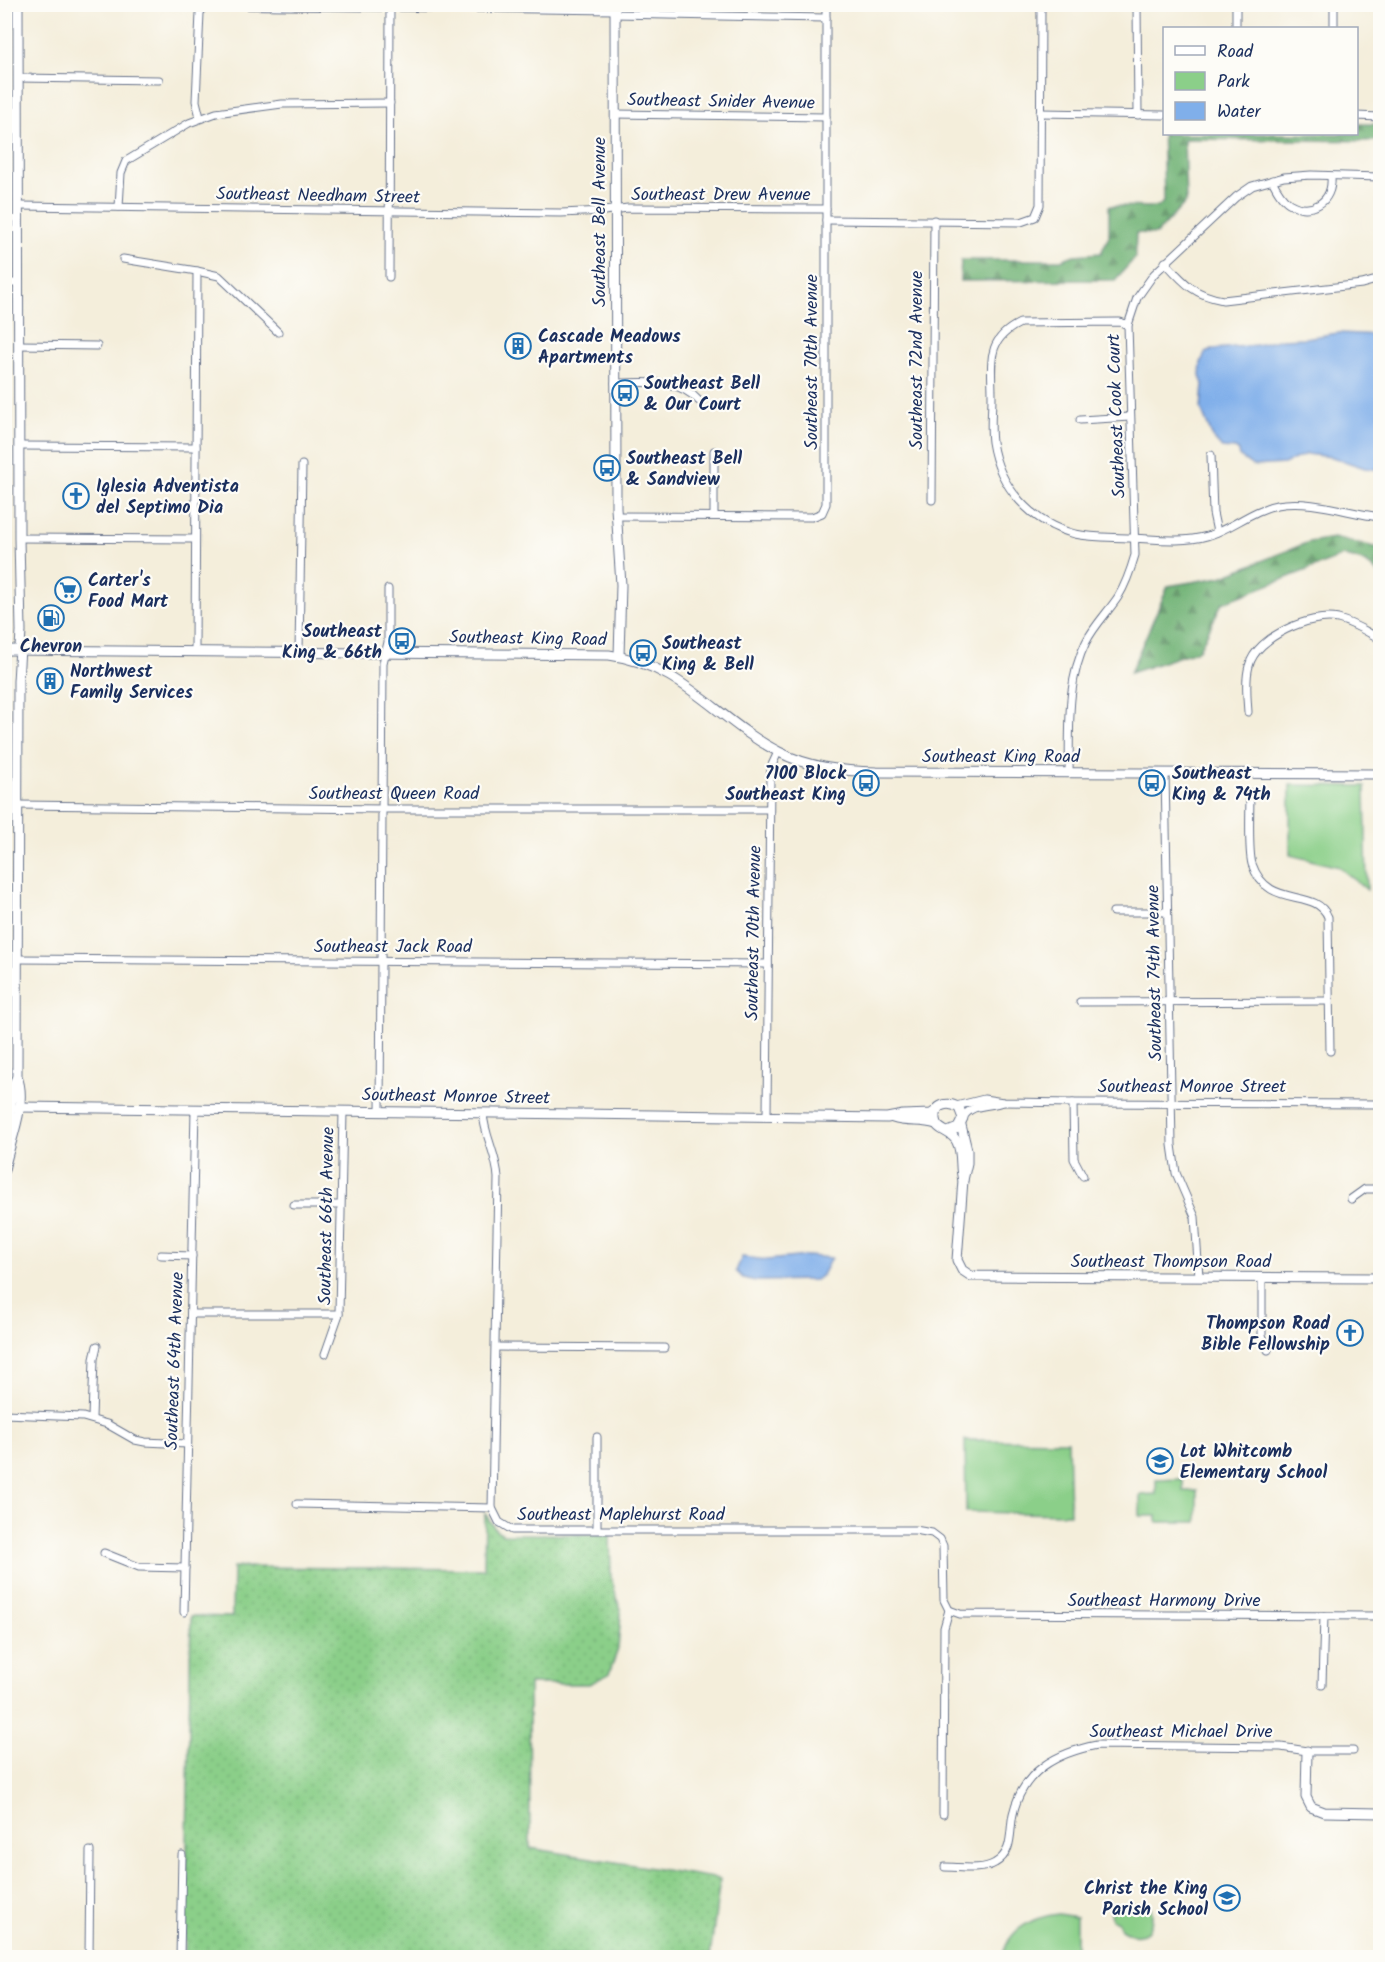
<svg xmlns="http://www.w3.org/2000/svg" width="1385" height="1962" viewBox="0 0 1385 1962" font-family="Kalam,sans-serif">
	<defs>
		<pattern id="grass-dots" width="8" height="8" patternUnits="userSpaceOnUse" patternTransform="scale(1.5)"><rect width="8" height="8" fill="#8bcf89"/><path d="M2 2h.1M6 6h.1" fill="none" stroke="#77b279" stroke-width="1.8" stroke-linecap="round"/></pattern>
		<pattern id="forest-firs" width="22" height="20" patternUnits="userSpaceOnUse" patternTransform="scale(1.5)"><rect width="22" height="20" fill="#70b275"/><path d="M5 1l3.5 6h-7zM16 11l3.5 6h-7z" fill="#5b9163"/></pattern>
	</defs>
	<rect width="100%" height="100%" fill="#fdfcf7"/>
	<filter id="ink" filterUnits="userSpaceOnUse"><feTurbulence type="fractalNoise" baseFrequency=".0167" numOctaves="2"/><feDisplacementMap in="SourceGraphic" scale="12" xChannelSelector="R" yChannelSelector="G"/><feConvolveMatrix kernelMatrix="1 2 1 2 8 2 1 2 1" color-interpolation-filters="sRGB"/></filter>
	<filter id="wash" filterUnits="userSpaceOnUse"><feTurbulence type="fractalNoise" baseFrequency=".008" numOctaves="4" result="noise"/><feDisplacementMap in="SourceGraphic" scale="24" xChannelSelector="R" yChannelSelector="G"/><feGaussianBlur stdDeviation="1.35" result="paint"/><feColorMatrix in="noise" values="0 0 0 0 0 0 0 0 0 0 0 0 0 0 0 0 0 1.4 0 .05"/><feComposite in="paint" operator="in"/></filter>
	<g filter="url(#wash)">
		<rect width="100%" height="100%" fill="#f4eedb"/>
		<polygon fill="url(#grass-dots)" stroke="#537f74" stroke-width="1.5" points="485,1514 496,1530 503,1534 610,1535 611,1577 621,1613 618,1649 609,1674 589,1684 529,1684 530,1848 720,1879 710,1957 185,1957 191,1616 232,1617 233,1567 484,1569"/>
		<g fill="url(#forest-firs)" stroke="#46706a" stroke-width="1.5">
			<polygon points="1162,123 1164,123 1164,134 1356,134 1357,124 1380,124 1380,141 1184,139 1186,202 1156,234 1136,233 1135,258 1115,280 960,281 961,260 1061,260 1074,255 1101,253 1109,236 1109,206 1158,207 1164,201"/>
			<path d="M 1334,538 L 1380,548 L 1380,575 C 1369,563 1359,558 1343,556 L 1222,603 L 1199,650 L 1130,673 L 1168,586 L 1221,577 L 1309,542 Z"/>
		</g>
		<g fill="#8bcf89" stroke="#537f74" stroke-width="1.5">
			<polygon points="1290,785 1365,786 1367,890 1339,867 1290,855"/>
			<polygon points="965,1440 1068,1441 1070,1514 966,1512"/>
			<polygon points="1183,1479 1183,1491 1197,1491 1197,1522 1157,1522 1157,1516 1140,1516 1140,1495 1156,1494 1156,1480"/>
			<path d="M 1117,1904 L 1149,1904 C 1154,1913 1154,1932 1140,1934 C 1133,1936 1126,1932 1121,1929 L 1118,1922 L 1111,1919 L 1110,1912 Z"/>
			<path d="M 1058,1914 L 1076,1917 L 1076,1957 L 1002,1957 C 1008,1929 1033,1917 1058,1914 Z"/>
		</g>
		<g fill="#80afea" stroke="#4e6fa4" stroke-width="1.5">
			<polygon points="1338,333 1380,335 1380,470 1365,468 1332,457 1306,454 1284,464 1253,466 1240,457 1239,451 1235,449 1222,448 1213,438 1201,409 1203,384 1200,376 1201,363 1205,353 1215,349 1257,345 1282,339 1305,338"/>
			<polygon points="807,1256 831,1258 822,1275 815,1280 756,1281 743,1278 736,1271 742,1257 767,1260"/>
		</g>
	</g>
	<g filter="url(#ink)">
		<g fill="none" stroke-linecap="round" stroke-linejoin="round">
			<g stroke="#67728a" stroke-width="9">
				<g id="street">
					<polyline points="1137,4 1138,115"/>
					<polyline points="1236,4 1236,28"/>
					<polyline points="1334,4 1334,28"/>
					<polyline points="615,14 826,18"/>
					<polyline points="18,78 159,80"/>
					<polyline points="1040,113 1164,115"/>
					<polyline points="615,114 826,117"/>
					<polyline points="1356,116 1380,117"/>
					<polyline points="200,117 196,101 200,13 205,5 615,10"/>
					<path d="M 1272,180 C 1276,188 1281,198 1289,203 C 1311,216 1333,202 1331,177"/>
					<polyline points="19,206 561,213 604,211 628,208 826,209"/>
					<polyline points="119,207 121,173 126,161 189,123 216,113 282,104 390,103"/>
					<polyline points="826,220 1021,222 1035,217 1040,205 1041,4"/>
					<polyline points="123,259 197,271 219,276 278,332"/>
					<path d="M 1165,262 C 1184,283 1194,295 1223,300 L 1362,284 L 1380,279"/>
					<polyline points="389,277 390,4"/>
					<polyline points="4,283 19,283"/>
					<path d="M 1128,325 L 1120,322 L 1020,323 C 985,340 992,363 992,396 C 992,411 990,427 992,442 C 999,487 1031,523 1075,534 C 1093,538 1112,537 1130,538 C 1154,539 1183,543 1207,536 C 1232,529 1251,510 1277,505 C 1311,499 1347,513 1380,517"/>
					<polyline points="19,345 97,346"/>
					<path d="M 615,383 C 644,383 678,377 699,401"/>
					<polyline points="1080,420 1130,417"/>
					<polyline points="19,446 196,447"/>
					<polyline points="714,451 714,516"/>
					<polyline points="1211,455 1213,513 1217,532"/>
					<polyline points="932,500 934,220"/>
					<polyline points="616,516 812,517 822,513 826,504 826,4"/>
					<polyline points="19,538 195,539"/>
					<polyline points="195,651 197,271"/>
					<polyline points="299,652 302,465"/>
					<path d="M 1248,712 C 1247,697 1245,680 1249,666 C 1256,637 1311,613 1338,619 C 1354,623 1367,632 1380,639"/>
					<path d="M 1069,773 C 1070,729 1066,682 1086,642 C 1094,626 1108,612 1118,597 C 1126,584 1131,569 1135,555 L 1128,325 L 1137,298 L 1154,274 L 1236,197 L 1252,186 L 1284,177 L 1311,175 L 1380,177"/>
					<polyline points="1165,773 1172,1145 1176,1173 1195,1217 1199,1277"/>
					<path d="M 1250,793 C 1250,810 1248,850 1252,864 C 1268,911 1315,886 1328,917 L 1330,1051"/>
					<polyline points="18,805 383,809 769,809"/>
					<polyline points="1113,912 1167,912"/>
					<polyline points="18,959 768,964"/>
					<polyline points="1080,1002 1329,1001"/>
					<polyline points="1073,1103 1074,1159 1083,1176"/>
					<polyline points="956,1106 984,1099 1003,1102 1073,1103 1380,1104"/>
					<polyline points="380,1112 383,663 388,642 388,589"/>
					<path d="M 483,1113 C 484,1135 497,1155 498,1178 L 492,1508 L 499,1522 L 512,1530 L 915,1530 L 932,1533 L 940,1539 L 943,1546 L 944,1600 L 949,1610 L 944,1628 L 943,1814"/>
					<polyline points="767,1116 770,776 772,765 778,752"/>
					<path d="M 963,1118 C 971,1103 989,1107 1003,1102"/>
					<polyline points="1351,1199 1365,1189 1380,1189"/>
					<polyline points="294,1205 340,1205"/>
					<polyline points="161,1255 192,1256"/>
					<polyline points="1262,1278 1262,1335 1268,1350"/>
					<polyline points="191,1314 339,1314"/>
					<polyline points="496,1347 664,1348"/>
					<polyline points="325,1354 339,1314 343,1111"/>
					<polyline points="4,1414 83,1417 107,1424 135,1440 145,1442 187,1444"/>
					<polyline points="92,1418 94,1359 97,1346"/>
					<polyline points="297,1504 492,1508"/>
					<polyline points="597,1529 597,1437"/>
					<polyline points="104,1553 139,1567 185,1568"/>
					<polyline points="949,1610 960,1614 1380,1616"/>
					<polyline points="184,1612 195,1109"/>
					<polyline points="1322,1685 1324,1616"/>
					<path d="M 945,1867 C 960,1867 982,1871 995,1863 C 1014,1852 1009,1832 1013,1814 C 1023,1770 1057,1753 1097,1745 L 1281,1747 L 1307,1751 L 1353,1751"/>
					<polyline points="89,1958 90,1851"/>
					<polyline points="180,1958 182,1855"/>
				</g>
			</g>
			<g stroke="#67728a" stroke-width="11">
				<g id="secondary">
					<polyline points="615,4 616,508 621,585 619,656"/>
					<path d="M 4,650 L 609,655 C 682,664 719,722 779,752 C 810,768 843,771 877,772 L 1380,774"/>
					<polyline points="19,1107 887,1118 903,1115 931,1114 937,1110"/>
					<path d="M 893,1118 C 907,1123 922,1119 936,1124"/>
					<polyline points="961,1125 967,1150 967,1163 963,1180 957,1260 962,1270 971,1276 1380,1278"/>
					<path d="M 948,1132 L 958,1128 L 963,1118 L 959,1108 C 949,1101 933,1104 935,1119 C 936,1132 952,1130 957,1142 C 963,1154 959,1167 963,1180"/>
					<polyline points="10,1141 8,1135 13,1085 17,1077"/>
					<path d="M 4,1170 C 9,1143 28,1103 17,1077 L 18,681 L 21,631 L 19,538 L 18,4"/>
					<polyline points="1307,1751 1306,1797 1311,1807 1324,1812 1380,1813"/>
				</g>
			</g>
			<use href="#street" stroke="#fff" stroke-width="7"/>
			<use href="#secondary" stroke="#fff" stroke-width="9"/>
		</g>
	</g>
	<defs>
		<g id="building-ring" transform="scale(1.35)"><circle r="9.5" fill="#fdfcf7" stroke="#1f6fb2" stroke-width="1.5"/><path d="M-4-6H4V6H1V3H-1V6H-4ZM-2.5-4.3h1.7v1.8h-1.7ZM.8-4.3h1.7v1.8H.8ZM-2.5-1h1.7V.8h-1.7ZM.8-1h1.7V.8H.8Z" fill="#1f6fb2"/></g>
		<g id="bus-ring" transform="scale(1.35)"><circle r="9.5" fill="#fdfcf7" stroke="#1f6fb2" stroke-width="1.5"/><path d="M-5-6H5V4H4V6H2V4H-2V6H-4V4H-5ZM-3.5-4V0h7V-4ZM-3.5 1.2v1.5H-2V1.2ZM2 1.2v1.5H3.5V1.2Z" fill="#1f6fb2"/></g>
		<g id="church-ring" transform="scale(1.35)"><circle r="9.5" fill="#fdfcf7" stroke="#1f6fb2" stroke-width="1.5"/><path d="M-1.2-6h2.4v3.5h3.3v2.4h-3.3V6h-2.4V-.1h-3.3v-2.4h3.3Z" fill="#1f6fb2"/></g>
		<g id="supermarket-ring" transform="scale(1.35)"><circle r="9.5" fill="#fdfcf7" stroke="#1f6fb2" stroke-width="1.5"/><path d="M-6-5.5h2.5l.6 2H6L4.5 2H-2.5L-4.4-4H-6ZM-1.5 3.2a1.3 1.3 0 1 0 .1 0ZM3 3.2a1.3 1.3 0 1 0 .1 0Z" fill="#1f6fb2"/></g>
		<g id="fuel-ring" transform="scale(1.35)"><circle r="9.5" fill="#fdfcf7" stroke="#1f6fb2" stroke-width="1.5"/><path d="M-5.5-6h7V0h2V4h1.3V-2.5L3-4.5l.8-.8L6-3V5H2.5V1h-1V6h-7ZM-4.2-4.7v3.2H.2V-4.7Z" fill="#1f6fb2"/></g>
		<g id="school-ring" transform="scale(1.35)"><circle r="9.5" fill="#fdfcf7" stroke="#1f6fb2" stroke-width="1.5"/><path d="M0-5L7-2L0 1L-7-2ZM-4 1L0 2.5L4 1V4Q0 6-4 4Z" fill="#1f6fb2"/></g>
	</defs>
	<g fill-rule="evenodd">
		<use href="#building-ring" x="518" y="346"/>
		<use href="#bus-ring" x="625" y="393"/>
		<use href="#bus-ring" x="607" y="468"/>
		<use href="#church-ring" x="76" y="496"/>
		<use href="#supermarket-ring" x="68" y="590"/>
		<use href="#fuel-ring" x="51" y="618"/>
		<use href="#bus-ring" x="402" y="641"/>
		<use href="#bus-ring" x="643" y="653"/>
		<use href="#building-ring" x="50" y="681"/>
		<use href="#bus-ring" x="866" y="783"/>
		<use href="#bus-ring" x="1152" y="783"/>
		<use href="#church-ring" x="1350" y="1333"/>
		<use href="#school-ring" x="1160" y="1461"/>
		<use href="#school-ring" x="1227" y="1898"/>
	</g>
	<g text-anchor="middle" stroke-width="4.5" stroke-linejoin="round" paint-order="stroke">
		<g font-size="18" fill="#1b2f5e" stroke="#fdfcf7">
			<text transform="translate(721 101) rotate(1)" y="6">Southeast Snider Avenue</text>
			<text x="721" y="200">Southeast Drew Avenue</text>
			<text transform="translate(318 195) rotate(1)" y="6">Southeast Needham Street</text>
			<text transform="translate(599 222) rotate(-90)" y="6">Southeast Bell Avenue</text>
			<text transform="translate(916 360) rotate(-90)" y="6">Southeast 72nd Avenue</text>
			<text transform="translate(811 362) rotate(-90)" y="6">Southeast 70th Avenue</text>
			<text transform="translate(1116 416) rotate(-92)" y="6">Southeast Cook Court</text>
			<text transform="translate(528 638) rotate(1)" y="6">Southeast King Road</text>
			<text x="1001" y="762">Southeast King Road</text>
			<text x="394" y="799">Southeast Queen Road</text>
			<text transform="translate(753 933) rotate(-89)" y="6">Southeast 70th Avenue</text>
			<text x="393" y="952">Southeast Jack Road</text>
			<text transform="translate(1154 973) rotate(-91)" y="6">Southeast 74th Avenue</text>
			<text x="1192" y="1092">Southeast Monroe Street</text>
			<text transform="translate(456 1096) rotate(1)" y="6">Southeast Monroe Street</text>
			<text transform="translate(326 1216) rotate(-89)" y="6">Southeast 66th Avenue</text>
			<text x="1171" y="1267">Southeast Thompson Road</text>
			<text transform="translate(174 1361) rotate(-88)" y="6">Southeast 64th Avenue</text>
			<text x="621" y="1520">Southeast Maplehurst Road</text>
			<text x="1164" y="1606">Southeast Harmony Drive</text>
			<text x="1181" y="1737">Southeast Michael Drive</text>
		</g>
		<g font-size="18" font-weight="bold" fill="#1b2f5e" stroke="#fdfcf7" text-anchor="start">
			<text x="538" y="342">Cascade Meadows<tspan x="538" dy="21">Apartments</tspan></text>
			<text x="644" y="389">Southeast Bell<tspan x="644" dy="21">&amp; Our Court</tspan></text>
			<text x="626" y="464">Southeast Bell<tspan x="626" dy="21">&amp; Sandview</tspan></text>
			<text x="96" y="492">Iglesia Adventista<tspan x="96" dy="21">del Septimo Dia</tspan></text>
			<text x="88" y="586">Carter's<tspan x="88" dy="21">Food Mart</tspan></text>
			<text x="382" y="637" text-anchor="end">Southeast<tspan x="382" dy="21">King &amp; 66th</tspan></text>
			<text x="662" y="649">Southeast<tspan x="662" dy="21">King &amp; Bell</tspan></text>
			<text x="51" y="652" text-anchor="middle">Chevron</text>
			<text x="70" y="677">Northwest<tspan x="70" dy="21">Family Services</tspan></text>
			<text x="846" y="779" text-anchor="end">7100 Block<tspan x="846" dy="21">Southeast King</tspan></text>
			<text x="1172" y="779">Southeast<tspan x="1172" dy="21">King &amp; 74th</tspan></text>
			<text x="1330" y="1329" text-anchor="end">Thompson Road<tspan x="1330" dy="21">Bible Fellowship</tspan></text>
			<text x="1180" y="1457">Lot Whitcomb<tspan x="1180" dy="21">Elementary School</tspan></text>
			<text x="1208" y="1894" text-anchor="end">Christ the King<tspan x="1208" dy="21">Parish School</tspan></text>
		</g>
	</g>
	<rect width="1385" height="1962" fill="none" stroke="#fdfcf7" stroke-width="24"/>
	<rect x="1163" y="27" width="195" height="108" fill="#fdfcf7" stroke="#a3aaba" stroke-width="1.5"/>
	<rect x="1175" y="46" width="30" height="9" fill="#ffffff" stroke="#a3aaba" stroke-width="1.5"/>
	<text x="1217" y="57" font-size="18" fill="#1b2f5e">Road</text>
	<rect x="1175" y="72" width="30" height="18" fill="#8bcf89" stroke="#a3aaba" stroke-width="1.5"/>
	<text x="1217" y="87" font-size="18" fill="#1b2f5e">Park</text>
	<rect x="1175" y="102" width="30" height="18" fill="#80afea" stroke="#a3aaba" stroke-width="1.5"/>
	<text x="1217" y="117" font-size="18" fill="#1b2f5e">Water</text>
</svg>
